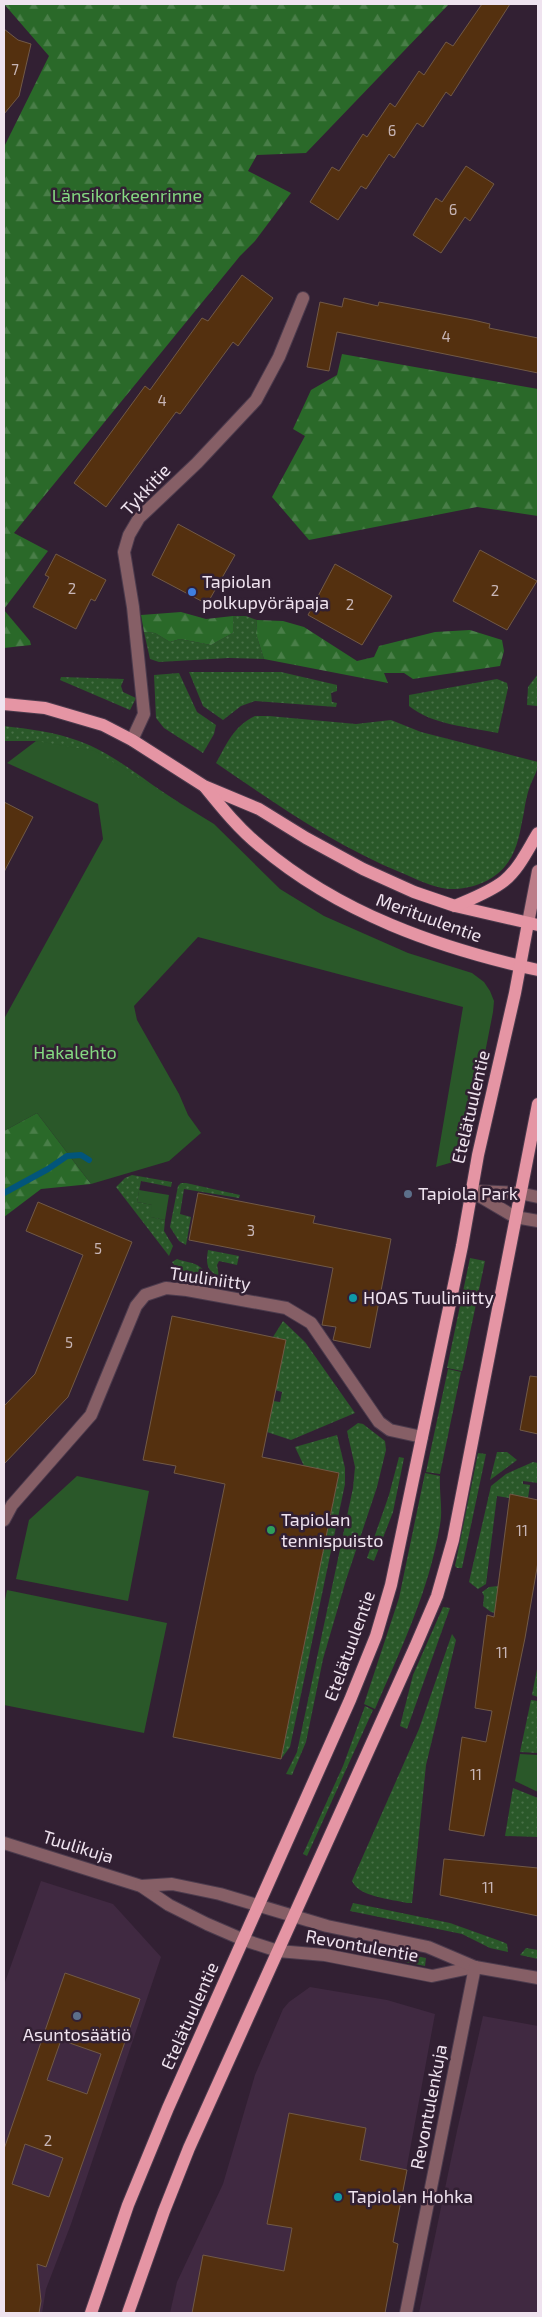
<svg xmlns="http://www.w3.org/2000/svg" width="542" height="2317" viewBox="0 0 542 2317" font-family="'Exo 2',sans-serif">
	<defs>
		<pattern id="grass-dots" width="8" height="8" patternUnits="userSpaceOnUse" patternTransform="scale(1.25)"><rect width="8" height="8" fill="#2a5829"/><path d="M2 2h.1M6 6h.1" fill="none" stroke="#497048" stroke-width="1.8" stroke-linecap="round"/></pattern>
		<pattern id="forest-firs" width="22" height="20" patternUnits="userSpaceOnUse" patternTransform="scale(1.25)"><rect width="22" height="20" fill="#2a6929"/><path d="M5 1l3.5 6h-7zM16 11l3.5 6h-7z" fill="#497e48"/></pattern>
	</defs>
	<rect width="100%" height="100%" fill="#322033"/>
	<g fill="#402941">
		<polygon points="41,1881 113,1904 161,1957 71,2224 46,2289 42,2313 4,2313 4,1985"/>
		<polygon points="310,1987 387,2000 435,2014 393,2242 398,2244 385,2313 170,2313 177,2282 223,2184 255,2075 283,2009 289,2002"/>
		<polygon points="483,2016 538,2026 538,2313 419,2313 457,2131"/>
	</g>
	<g fill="url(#grass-dots)">
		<polygon points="233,616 246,616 257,620 256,634 264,659 229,658 159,662 150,659 144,632 155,633 170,642 180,639 211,645 233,633"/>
		<polygon points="189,672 281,672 337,685 337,691 331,693 332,702 337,703 336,707 255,701 241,706 223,720 203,706"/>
		<polygon points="179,673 197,712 216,725 214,734 203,753 164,728 156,718 154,675"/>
		<polygon points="538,674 537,706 527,705 528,687"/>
		<polygon points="61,677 124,679 121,686 123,692 136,698 130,710 60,680"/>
		<path d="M 497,679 L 507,683 L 508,688 L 498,733 C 470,727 432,725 409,706 L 409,695 Z"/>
		<path d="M 255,716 L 269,716 L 356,724 L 391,720 L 421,732 L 538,762 C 538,771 533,778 530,786 C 527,794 525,804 524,812 C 520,831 518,850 506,865 C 493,882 469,890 448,889 C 432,887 416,879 402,873 C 334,845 276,804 216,763 C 228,742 233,727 255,716 Z"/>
		<path d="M 4,726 C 29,729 55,732 79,741 C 115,754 147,783 180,803 L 36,741 L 4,741 Z"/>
		<polygon points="132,1175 172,1182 171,1187 141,1181 137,1202 153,1205 151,1217 165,1220 164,1231 173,1246 169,1256 116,1187 125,1178"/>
		<polygon points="186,1183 240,1195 239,1198 184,1189 180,1214 191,1217 186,1245 179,1241 170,1227 178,1186 181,1183"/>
		<path d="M 208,1250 L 239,1256 L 237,1265 L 219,1261 L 217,1265 L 219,1276 C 206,1271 206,1262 208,1250 Z"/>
		<polygon points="470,1258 485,1261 462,1371 447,1368"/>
		<path d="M 177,1259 C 184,1262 194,1262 200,1267 C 212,1275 208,1286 230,1282 L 233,1286 L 231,1288 C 206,1284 187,1284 172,1262 Z"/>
		<polygon points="283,1321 305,1342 355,1413 291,1440 267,1432 273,1401 280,1402 282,1392 275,1390 285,1340 273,1337"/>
		<polygon points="448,1369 461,1372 440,1474 426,1472"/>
		<polygon points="358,1423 363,1424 385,1441 386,1450 377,1487 346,1580 323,1659 306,1742 292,1775 286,1774 297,1752 353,1488 355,1467 347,1431"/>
		<polygon points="337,1435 345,1468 345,1484 290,1747 281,1759 339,1473 304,1466 295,1447"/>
		<polygon points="497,1452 507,1452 517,1460 490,1480"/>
		<polygon points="478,1453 486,1454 462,1568 457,1568 455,1566"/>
		<polygon points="399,1457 404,1458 393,1512 374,1561 367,1558 389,1495"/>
		<polygon points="533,1462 538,1463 538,1483 523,1481 523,1484 530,1485 528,1498 510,1494 509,1498 497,1496 486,1584 478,1589 469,1582 491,1486 506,1474"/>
		<path d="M 425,1473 L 440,1476 C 439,1492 443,1509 440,1525 C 429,1591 401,1649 375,1709 L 364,1704 L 399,1598 Z"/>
		<polygon points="498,1586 516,1590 504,1615 491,1612 483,1606 484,1596 482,1592 489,1587"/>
		<polygon points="443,1607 450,1608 407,1729 400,1726 413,1675"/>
		<path d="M 452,1634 L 456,1640 L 426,1765 L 412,1903 L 407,1903 C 391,1899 359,1897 352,1881 L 419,1729 Z"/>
		<polygon points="538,1664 538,1697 532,1695"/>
		<polygon points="531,1700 538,1701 538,1753 520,1752"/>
		<polygon points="365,1706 373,1710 307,1856 303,1854 343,1766"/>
		<polygon points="513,1788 538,1798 538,1837 505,1836"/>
		<polygon points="353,1903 450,1923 503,1942 507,1944 508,1952 490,1948 462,1934 350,1911"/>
		<polygon points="336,1940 426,1958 425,1966 335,1948"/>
		<polygon points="526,1948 538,1950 538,1959 520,1955"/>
	</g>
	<g fill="url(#forest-firs)">
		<polygon points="4,4 449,4 306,153 257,155 248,171 291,193 255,241 240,256 14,533 48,551 4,609 4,147 49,56"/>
		<polygon points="342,354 538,389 538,516 477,507 309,540 272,497 305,436 293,429 311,390 337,375"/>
		<polygon points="4,610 30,641 31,645 4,648"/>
		<polygon points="181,612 206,619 233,616 233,633 211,645 180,639 170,642 155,633 144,632 141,615"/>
		<polygon points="257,620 283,621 304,627 357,661 374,657 379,646 435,632 470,630 502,640 504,651 500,666 413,679 404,673 384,673 388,683 264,659 256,634"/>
		<polygon points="37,1113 91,1184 41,1189 4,1217 4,1131"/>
	</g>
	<g fill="#2a5829">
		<polygon points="36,741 95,751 214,824 280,889 324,916 408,953 472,973 484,982 490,991 494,1001 493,1012 467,1145 453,1162 436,1167 463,1007 198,937 134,1006 137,1020 179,1094 188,1115 201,1133 169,1161 91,1184 37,1113 4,1131 4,1019 103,839 98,804 7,763"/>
		<polygon points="139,1190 169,1195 165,1220 150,1217 152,1205 137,1202"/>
		<polygon points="77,1476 149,1491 128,1601 16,1579 29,1520"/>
		<polygon points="7,1590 167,1623 144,1733 4,1705 4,1605"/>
		<polygon points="520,1754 538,1755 538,1792 515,1781"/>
	</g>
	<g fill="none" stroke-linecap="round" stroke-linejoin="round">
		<polyline stroke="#02557b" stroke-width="6" points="4,1193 48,1169 67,1156 81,1155 89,1160"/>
	</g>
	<g fill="#54300f" stroke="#715946" fill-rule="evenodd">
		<polygon points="482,4 510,4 451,96 446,92 423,127 417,123 394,158 389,154 366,189 361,186 338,220 310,202 332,167 339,171 363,134 367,137 390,103 395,107 419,71 424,75 446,42 453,46"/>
		<polygon points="4,29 18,40 31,44 19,96 4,114"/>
		<polygon points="466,166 494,184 470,221 465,217 441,253 413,235 436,198 442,202"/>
		<polygon points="242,275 273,298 238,346 233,342 180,414 176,412 106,507 74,483 145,386 150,390 202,318 208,321"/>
		<polygon points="344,298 378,306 379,302 473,320 490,324 489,328 538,338 538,373 337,332 329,371 307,367 320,302 342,307"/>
		<polygon points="178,524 235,555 207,604 152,575"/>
		<polygon points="480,550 537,581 507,630 453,601"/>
		<polygon points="56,554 106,580 95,601 91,599 76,629 33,607 49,577 45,575"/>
		<polygon points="335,564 392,596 362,645 308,615"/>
		<polygon points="4,802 33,817 4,872"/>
		<polygon points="198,1193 315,1216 313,1223 391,1239 370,1348 333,1340 336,1327 322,1325 333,1268 189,1240"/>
		<polygon points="38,1202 132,1242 68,1397 4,1464 4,1406 35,1374 83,1255 26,1231"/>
		<polygon points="172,1316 286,1340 262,1457 339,1473 281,1759 173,1737 225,1484 174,1473 176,1466 143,1460"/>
		<polygon points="530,1376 538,1377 538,1434 520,1430"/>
		<polygon points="510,1494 538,1500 538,1562 525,1638 484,1836 449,1830 462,1737 486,1742 492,1711 475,1708 487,1615 494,1617"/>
		<polygon points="444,1859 538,1868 538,1916 440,1895"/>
		<path d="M 65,1973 L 140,1999 L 46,2267 L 37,2264 L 41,2301 L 39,2313 L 4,2313 L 4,2149 ZM 61,2040 L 101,2054 L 87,2094 L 47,2080 ZM 25,2144 L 63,2158 L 49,2197 L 12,2184 Z"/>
		<polygon points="289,2113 366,2128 360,2160 407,2170 393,2242 398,2244 385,2313 192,2313 203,2255 284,2271 292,2228 267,2224"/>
	</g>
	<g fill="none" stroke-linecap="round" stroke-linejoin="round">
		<g stroke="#4c3b4d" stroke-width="14">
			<g id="minor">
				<polyline points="132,740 144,714 133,607 124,552 129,535 139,518 197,463 256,400 279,357 303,298"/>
				<polyline points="471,1191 515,1217 538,1221"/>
				<polyline points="474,1191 519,1193 538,1197"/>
				<polyline points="4,1520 12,1505 91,1415 136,1306 145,1295 166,1288 187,1290 286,1308 311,1323 379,1422 390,1430 422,1437"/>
				<polyline points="4,1843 141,1886 169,1905 207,1924 244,1940 278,1951 325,1955 432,1976 475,1967"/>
				<polyline points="141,1886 172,1884 220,1894 327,1926 428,1947 475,1967 538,1978"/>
				<polyline points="406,2313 475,1967"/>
			</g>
		</g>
		<g stroke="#4c3b4d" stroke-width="14">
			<polyline id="secondary" points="528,923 538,871"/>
		</g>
		<g stroke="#4c3b4d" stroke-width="14">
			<g id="primary">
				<polyline points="4,704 45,708 103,725 132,740 204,786 259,809 306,838 363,869 414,892 455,906 538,925"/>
				<path d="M 205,787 C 222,808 239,829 260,846 C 339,913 438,948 538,970"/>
				<path d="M 455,906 C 471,899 490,892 504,881 C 519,869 528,849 538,833"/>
				<polyline points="91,2313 128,2205 168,2108 350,1700 376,1636 391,1585 462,1246 478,1155 515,993 528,923"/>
				<polyline points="128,2313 164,2211 189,2148 416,1645 437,1596 453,1540 538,1104"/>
			</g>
		</g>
		<use href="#minor" stroke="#865f66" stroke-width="12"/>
		<use href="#secondary" stroke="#bc7d89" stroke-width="12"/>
		<use href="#primary" stroke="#e595a4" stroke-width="12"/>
	</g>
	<circle fill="#3f7fe0" stroke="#322033" stroke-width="2" cx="192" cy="592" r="5"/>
	<g fill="#5c6f8a" stroke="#322033" stroke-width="2">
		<circle cx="408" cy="1194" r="5"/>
		<circle cx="77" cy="2016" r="5"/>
	</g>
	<g fill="#0f9aa8" stroke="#322033" stroke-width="2">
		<circle cx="353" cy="1298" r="5"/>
		<circle cx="338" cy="2197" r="5"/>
	</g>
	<circle fill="#2e9e5b" stroke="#322033" stroke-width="2" cx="271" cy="1530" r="5"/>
	<g text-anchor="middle" stroke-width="5" stroke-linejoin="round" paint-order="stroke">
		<g font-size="15" fill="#c8b6b7">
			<text x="15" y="75">7</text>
			<text x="392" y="136">6</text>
			<text x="453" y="215">6</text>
			<text x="446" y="342">4</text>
			<text x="162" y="406">4</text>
			<text x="72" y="594">2</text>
			<text x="495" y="596">2</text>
			<text x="350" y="610">2</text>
			<text x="251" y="1236">3</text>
			<text x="98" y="1254">5</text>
			<text x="69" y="1348">5</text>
			<text x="522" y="1536">11</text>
			<text x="502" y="1658">11</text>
			<text x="476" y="1780">11</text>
			<text x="488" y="1893">11</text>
			<text x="48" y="2146">2</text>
		</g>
		<g font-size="18" fill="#85d982" stroke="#322033">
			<text x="127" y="202">Länsikorkeenrinne</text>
			<text x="75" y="1059">Hakalehto</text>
		</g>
		<g font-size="18" fill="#efe3ef" stroke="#322033">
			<text transform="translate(146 490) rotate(-47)" y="6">Tykkitie</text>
			<text transform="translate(429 918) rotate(20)" y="6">Merituulentie</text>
			<text transform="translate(471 1107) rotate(-77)" y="6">Etelätuulentie</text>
			<text transform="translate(210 1279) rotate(8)" y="6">Tuuliniitty</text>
			<text transform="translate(350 1646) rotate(-70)" y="6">Etelätuulentie</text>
			<text transform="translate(78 1847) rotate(17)" y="6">Tuulikuja</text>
			<text transform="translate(362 1946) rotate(10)" y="6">Revontulentie</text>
			<text transform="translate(190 2016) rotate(-66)" y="6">Etelätuulentie</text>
			<text transform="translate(429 2107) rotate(-79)" y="6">Revontulenkuja</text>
		</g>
		<g font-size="18" fill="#efe3ef" stroke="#322033" text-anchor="start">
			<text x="202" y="588">Tapiolan<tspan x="202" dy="21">polkupyöräpaja</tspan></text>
			<text x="418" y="1200">Tapiola Park</text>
			<text x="363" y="1304">HOAS Tuuliniitty</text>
			<text x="281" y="1526">Tapiolan<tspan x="281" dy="21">tennispuisto</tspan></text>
			<text x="77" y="2041" text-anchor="middle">Asuntosäätiö</text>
			<text x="348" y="2203">Tapiolan Hohka</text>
		</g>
	</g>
	<rect width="542" height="2317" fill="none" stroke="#efe3ef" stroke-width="10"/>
</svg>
